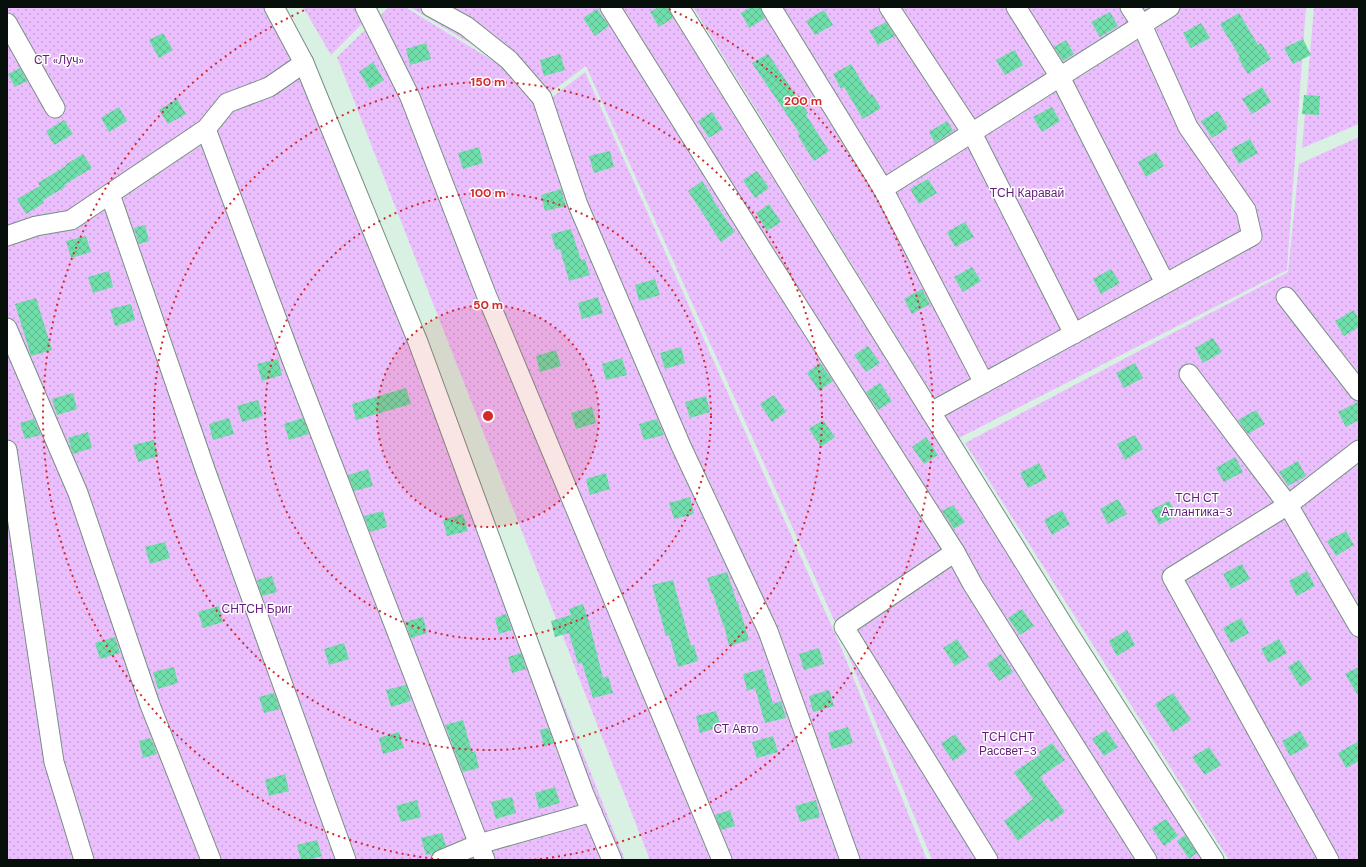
<svg xmlns="http://www.w3.org/2000/svg" width="1366" height="867" viewBox="0 0 1366 867" font-family="'DM Sans',sans-serif">
	<defs>
		<pattern id="garden-dots" width="8" height="8" patternUnits="userSpaceOnUse"><rect width="8" height="8" fill="#ebbffd"/><path d="M2 2h.1M6 6h.1" fill="none" stroke="#c8a3d8" stroke-width="1.8" stroke-linecap="round"/></pattern>
		<pattern id="building-cross-hatch" width="8" height="8" patternUnits="userSpaceOnUse"><rect width="8" height="8" fill="#6fdeaa"/><path d="M0 0l8 8M0 8l8-8" fill="none" stroke="#5fbd91"/></pattern>
	</defs>
	<rect width="100%" height="100%" fill="#d8f1e3"/>
	<g fill="url(#garden-dots)">
		<polygon points="7,7 272,7 314,69 625,860 7,860"/>
		<polygon points="303,7 379,7 331,55"/>
		<polygon points="389,7 405,7 505,68 542,105 585,72 840,645 927,860 650,860 337,57"/>
		<polygon points="410,7 684,7 1215,860 932,860 833,618 586,66 540,100 506,65"/>
		<polygon points="693,7 1306,7 1287,270 959,438"/>
		<polygon points="1314,7 1359,7 1359,124 1302,148"/>
		<polygon points="1359,137 1359,860 1229,860 965,443 1288,272 1299,164"/>
	</g>
	<g fill="url(#building-cross-hatch)">
		<polygon points="659,7 668,7 673,18 659,27 650,12"/>
		<polygon points="751,7 760,7 765,18 749,28 741,13"/>
		<polygon points="597,9 609,26 595,36 583,18"/>
		<polygon points="824,10 833,25 815,35 806,21"/>
		<polygon points="1110,12 1118,26 1100,37 1091,22"/>
		<polygon points="1239,13 1258,45 1261,43 1271,59 1248,74 1238,58 1240,57 1220,24"/>
		<polygon points="886,22 895,36 878,45 869,31"/>
		<polygon points="1201,23 1210,38 1191,48 1183,33"/>
		<polygon points="163,33 173,50 159,58 149,40"/>
		<polygon points="1303,39 1311,55 1293,64 1284,48"/>
		<polygon points="1066,40 1074,54 1063,61 1054,47"/>
		<polygon points="426,43 431,59 410,65 406,49"/>
		<polygon points="1015,50 1023,65 1005,75 996,60"/>
		<polygon points="560,54 565,70 544,76 540,60"/>
		<polygon points="768,54 808,113 806,115 829,151 814,161 798,136 800,134 752,63"/>
		<polygon points="373,62 384,80 370,89 359,72"/>
		<polygon points="851,64 870,95 872,94 881,108 863,119 844,87 841,89 833,74"/>
		<polygon points="20,68 27,81 15,87 8,74"/>
		<polygon points="1262,87 1271,102 1252,114 1242,99"/>
		<polygon points="1304,95 1320,96 1319,115 1302,114"/>
		<polygon points="177,99 186,114 168,124 159,110"/>
		<polygon points="119,107 127,121 109,132 101,118"/>
		<polygon points="1052,107 1060,121 1042,132 1033,117"/>
		<polygon points="1218,111 1228,128 1212,138 1201,121"/>
		<polygon points="712,112 723,129 709,138 698,121"/>
		<polygon points="64,120 73,134 54,145 46,131"/>
		<polygon points="947,121 953,131 935,143 929,132"/>
		<polygon points="1250,139 1258,153 1239,164 1231,149"/>
		<polygon points="479,147 483,163 463,169 458,153"/>
		<polygon points="610,151 614,167 594,173 589,156"/>
		<polygon points="1156,152 1164,166 1146,177 1138,162"/>
		<polygon points="83,154 92,168 64,185 65,187 43,200 44,203 26,214 17,199 40,186 38,183 66,166 65,165"/>
		<polygon points="757,171 769,188 755,198 743,180"/>
		<polygon points="928,179 937,193 919,204 910,189"/>
		<polygon points="702,181 714,199 712,199 735,232 721,242 709,224 710,224 688,191"/>
		<polygon points="561,189 566,206 545,211 541,195"/>
		<polygon points="769,204 781,222 767,231 756,213"/>
		<polygon points="965,222 974,237 955,247 947,232"/>
		<polygon points="145,225 149,241 139,244 134,228"/>
		<polygon points="571,229 581,260 585,259 590,275 569,281 560,249 556,250 551,234"/>
		<polygon points="86,236 91,252 71,258 66,241"/>
		<polygon points="972,267 981,281 963,292 954,277"/>
		<polygon points="1111,269 1120,283 1101,294 1093,279"/>
		<polygon points="109,271 113,287 93,293 88,277"/>
		<polygon points="655,279 660,295 639,301 635,285"/>
		<polygon points="922,289 930,304 912,314 904,299"/>
		<polygon points="598,297 603,313 582,319 578,303"/>
		<polygon points="36,298 52,350 31,356 15,304"/>
		<polygon points="131,304 135,320 115,326 110,309"/>
		<polygon points="1354,310 1359,320 1359,327 1344,336 1335,321"/>
		<polygon points="1213,338 1222,352 1203,363 1195,348"/>
		<polygon points="868,346 880,363 866,372 854,355"/>
		<polygon points="681,347 685,363 665,369 660,353"/>
		<polygon points="556,350 561,366 540,372 536,356"/>
		<polygon points="622,358 627,375 606,380 602,364"/>
		<polygon points="278,359 282,375 262,381 257,364"/>
		<polygon points="820,363 833,381 819,391 807,373"/>
		<polygon points="1135,363 1143,378 1124,388 1116,373"/>
		<polygon points="880,383 892,401 878,410 866,392"/>
		<polygon points="406,388 411,404 356,420 352,404"/>
		<polygon points="73,393 77,409 57,415 52,399"/>
		<polygon points="774,395 786,412 772,422 760,404"/>
		<polygon points="706,396 710,412 690,418 685,402"/>
		<polygon points="258,400 263,416 242,422 237,406"/>
		<polygon points="1358,402 1359,402 1359,420 1346,427 1338,412"/>
		<polygon points="592,407 596,423 576,429 571,413"/>
		<polygon points="1256,410 1265,424 1248,434 1238,420"/>
		<polygon points="229,418 234,434 213,440 209,424"/>
		<polygon points="303,418 309,434 289,440 284,424"/>
		<polygon points="34,419 41,435 25,439 20,423"/>
		<polygon points="657,419 664,435 644,440 639,424"/>
		<polygon points="823,420 835,437 821,447 809,429"/>
		<polygon points="88,432 92,448 73,454 68,438"/>
		<polygon points="1135,435 1143,449 1125,460 1117,444"/>
		<polygon points="926,437 938,455 924,464 912,447"/>
		<polygon points="154,440 158,456 138,462 133,445"/>
		<polygon points="1235,457 1243,472 1224,482 1216,468"/>
		<polygon points="1298,461 1306,476 1288,486 1279,472"/>
		<polygon points="1039,463 1047,478 1028,488 1020,473"/>
		<polygon points="368,469 373,486 354,491 348,475"/>
		<polygon points="606,473 610,489 590,495 586,479"/>
		<polygon points="690,497 694,514 674,519 669,503"/>
		<polygon points="1118,499 1127,514 1108,524 1100,509"/>
		<polygon points="1169,501 1178,515 1159,525 1151,510"/>
		<polygon points="953,505 965,522 954,529 942,511"/>
		<polygon points="1062,510 1070,524 1052,535 1044,520"/>
		<polygon points="383,511 387,527 370,532 364,516"/>
		<polygon points="463,514 468,531 447,536 443,520"/>
		<polygon points="1346,531 1354,545 1336,556 1327,541"/>
		<polygon points="165,542 170,558 150,564 145,547"/>
		<polygon points="1242,564 1250,579 1231,589 1223,574"/>
		<polygon points="1307,571 1315,586 1297,596 1289,581"/>
		<polygon points="727,572 737,603 738,603 749,640 729,646 724,625 723,625 713,594 712,594 707,578"/>
		<polygon points="272,576 277,592 262,596 257,580"/>
		<polygon points="673,580 691,646 694,645 698,661 678,667 669,635 666,636 652,585"/>
		<polygon points="583,604 589,622 603,678 608,676 613,693 593,698 582,663 578,664 569,633 555,637 551,621 571,615 569,609"/>
		<polygon points="219,606 223,622 203,628 198,612"/>
		<polygon points="1022,609 1034,626 1020,635 1008,618"/>
		<polygon points="506,614 512,630 499,634 495,618"/>
		<polygon points="423,617 427,633 411,638 405,622"/>
		<polygon points="1241,618 1249,633 1231,643 1223,628"/>
		<polygon points="1127,630 1135,645 1117,656 1109,641"/>
		<polygon points="115,637 120,653 100,659 95,643"/>
		<polygon points="957,639 969,657 955,666 943,648"/>
		<polygon points="1279,639 1287,653 1269,663 1261,649"/>
		<polygon points="344,643 349,659 329,665 324,649"/>
		<polygon points="819,648 824,664 804,670 799,654"/>
		<polygon points="521,653 526,669 512,673 508,657"/>
		<polygon points="1001,654 1013,672 999,681 987,664"/>
		<polygon points="1299,660 1312,679 1301,687 1288,667"/>
		<polygon points="174,667 178,683 158,689 153,672"/>
		<polygon points="1359,667 1359,697 1345,674"/>
		<polygon points="763,669 773,704 781,701 786,718 765,723 755,688 747,691 743,674"/>
		<polygon points="406,685 411,701 391,707 386,690"/>
		<polygon points="829,690 834,706 813,712 809,696"/>
		<polygon points="274,693 280,709 264,713 259,697"/>
		<polygon points="1173,693 1191,720 1173,732 1155,704"/>
		<polygon points="716,711 721,727 700,733 696,716"/>
		<polygon points="463,720 472,752 475,751 479,768 463,772 445,725"/>
		<polygon points="848,727 853,743 832,749 828,733"/>
		<polygon points="548,728 554,743 544,746 540,730"/>
		<polygon points="1106,730 1118,747 1104,756 1092,739"/>
		<polygon points="1300,731 1309,746 1290,756 1282,741"/>
		<polygon points="399,732 404,748 383,754 379,738"/>
		<polygon points="955,734 967,751 953,761 941,744"/>
		<polygon points="773,736 778,752 757,758 752,742"/>
		<polygon points="151,738 157,754 143,758 139,741"/>
		<polygon points="1359,741 1359,761 1346,768 1338,753"/>
		<polygon points="1052,743 1065,760 1040,777 1065,812 1051,822 1048,818 1018,841 1004,821 1033,799 1014,772 1040,755 1039,752"/>
		<polygon points="1209,747 1221,765 1205,775 1192,757"/>
		<polygon points="285,774 289,791 269,796 265,780"/>
		<polygon points="555,787 560,803 539,809 535,793"/>
		<polygon points="512,797 516,813 496,819 491,802"/>
		<polygon points="417,800 421,817 401,822 396,806"/>
		<polygon points="816,800 820,817 800,822 795,806"/>
		<polygon points="730,810 735,826 721,830 715,815"/>
		<polygon points="1166,819 1178,836 1164,846 1152,828"/>
		<polygon points="442,833 446,846 433,853 426,855 421,838"/>
		<polygon points="1185,835 1197,853 1189,859 1177,841"/>
		<polygon points="317,840 322,856 308,860 301,860 297,845"/>
	</g>
	<g fill="none" stroke-linecap="round" stroke-linejoin="round">
		<g stroke="#778f82" stroke-width="21">
			<g id="minor">
				<polyline points="365,7 410,97 486,294 722,860"/>
				<polyline points="431,7 466,26 509,60 542,98 578,205 681,446 768,631 850,860"/>
				<polyline points="610,7 766,256 955,552 973,585 1147,860"/>
				<polyline points="679,7 1067,631 1214,860"/>
				<polyline points="771,7 883,189 1170,7"/>
				<polyline points="889,7 972,133 1074,334"/>
				<polyline points="1016,7 1060,77 1165,283"/>
				<polyline points="7,23 55,108"/>
				<polyline points="304,63 418,342 584,794 612,860"/>
				<polyline points="206,129 292,360 485,860"/>
				<polyline points="883,189 984,383"/>
				<polyline points="110,194 206,472 346,860"/>
				<polyline points="7,236 36,226 71,220 206,129 227,103 269,87 304,63 274,7"/>
				<polyline points="1286,297 1359,391"/>
				<polyline points="7,328 78,493 150,705 211,860"/>
				<polyline points="1189,374 1288,505 1359,627"/>
				<polyline points="931,412 1252,236 1246,210 1188,127 1142,25 1130,7"/>
				<polyline points="7,450 54,762 84,860"/>
				<polyline points="955,552 844,627 988,860"/>
				<polyline points="441,860 479,844 592,812"/>
				<polyline points="1329,860 1172,577 1288,505 1359,450"/>
			</g>
		</g>
		<use href="#minor" stroke="#fff" stroke-width="19"/>
	</g>
	<circle cx="488" cy="416" r="111" fill="#d62828" fill-opacity=".12"/>
	<g fill="none" stroke="#d62828" stroke-width="2" stroke-dasharray="2 4">
		<circle cx="488" cy="416" r="111"/>
		<circle cx="488" cy="416" r="223"/>
		<circle cx="488" cy="416" r="334"/>
		<path d="M445 860A446 446 0 0 1 307 9M669 9A446 446 0 0 1 531 860"/>
	</g>
	<g text-anchor="middle" stroke-width="3" stroke-linejoin="round" paint-order="stroke">
		<g font-size="12" fill="#631c7b" stroke="#fff">
			<text x="59" y="64">СТ «Луч»</text>
			<text x="1027" y="197">ТСН Каравай</text>
			<text x="1197" y="502">ТСН СТ<tspan x="1197" dy="14">Атлантика-3</tspan></text>
			<text x="257" y="613">СНТСН Бриг</text>
			<text x="736" y="733">СТ Авто</text>
			<text x="1008" y="741">ТСН СНТ<tspan x="1008" dy="14">Рассвет-3</tspan></text>
		</g>
	</g>
	<circle cx="488" cy="416" r="6" fill="#d62828" stroke="#fff" stroke-width="2"/>
	<g font-size="12" text-anchor="middle" font-weight="bold" fill="#d62828" stroke="#fff" stroke-width="3" stroke-linejoin="round" paint-order="stroke">
		<text x="488" y="86">150 m</text>
		<text x="803" y="105">200 m</text>
		<text x="488" y="197">100 m</text>
		<text x="488" y="309">50 m</text>
	</g>
	<rect width="1366" height="867" fill="none" stroke="#070f0b" stroke-width="16"/>
</svg>
